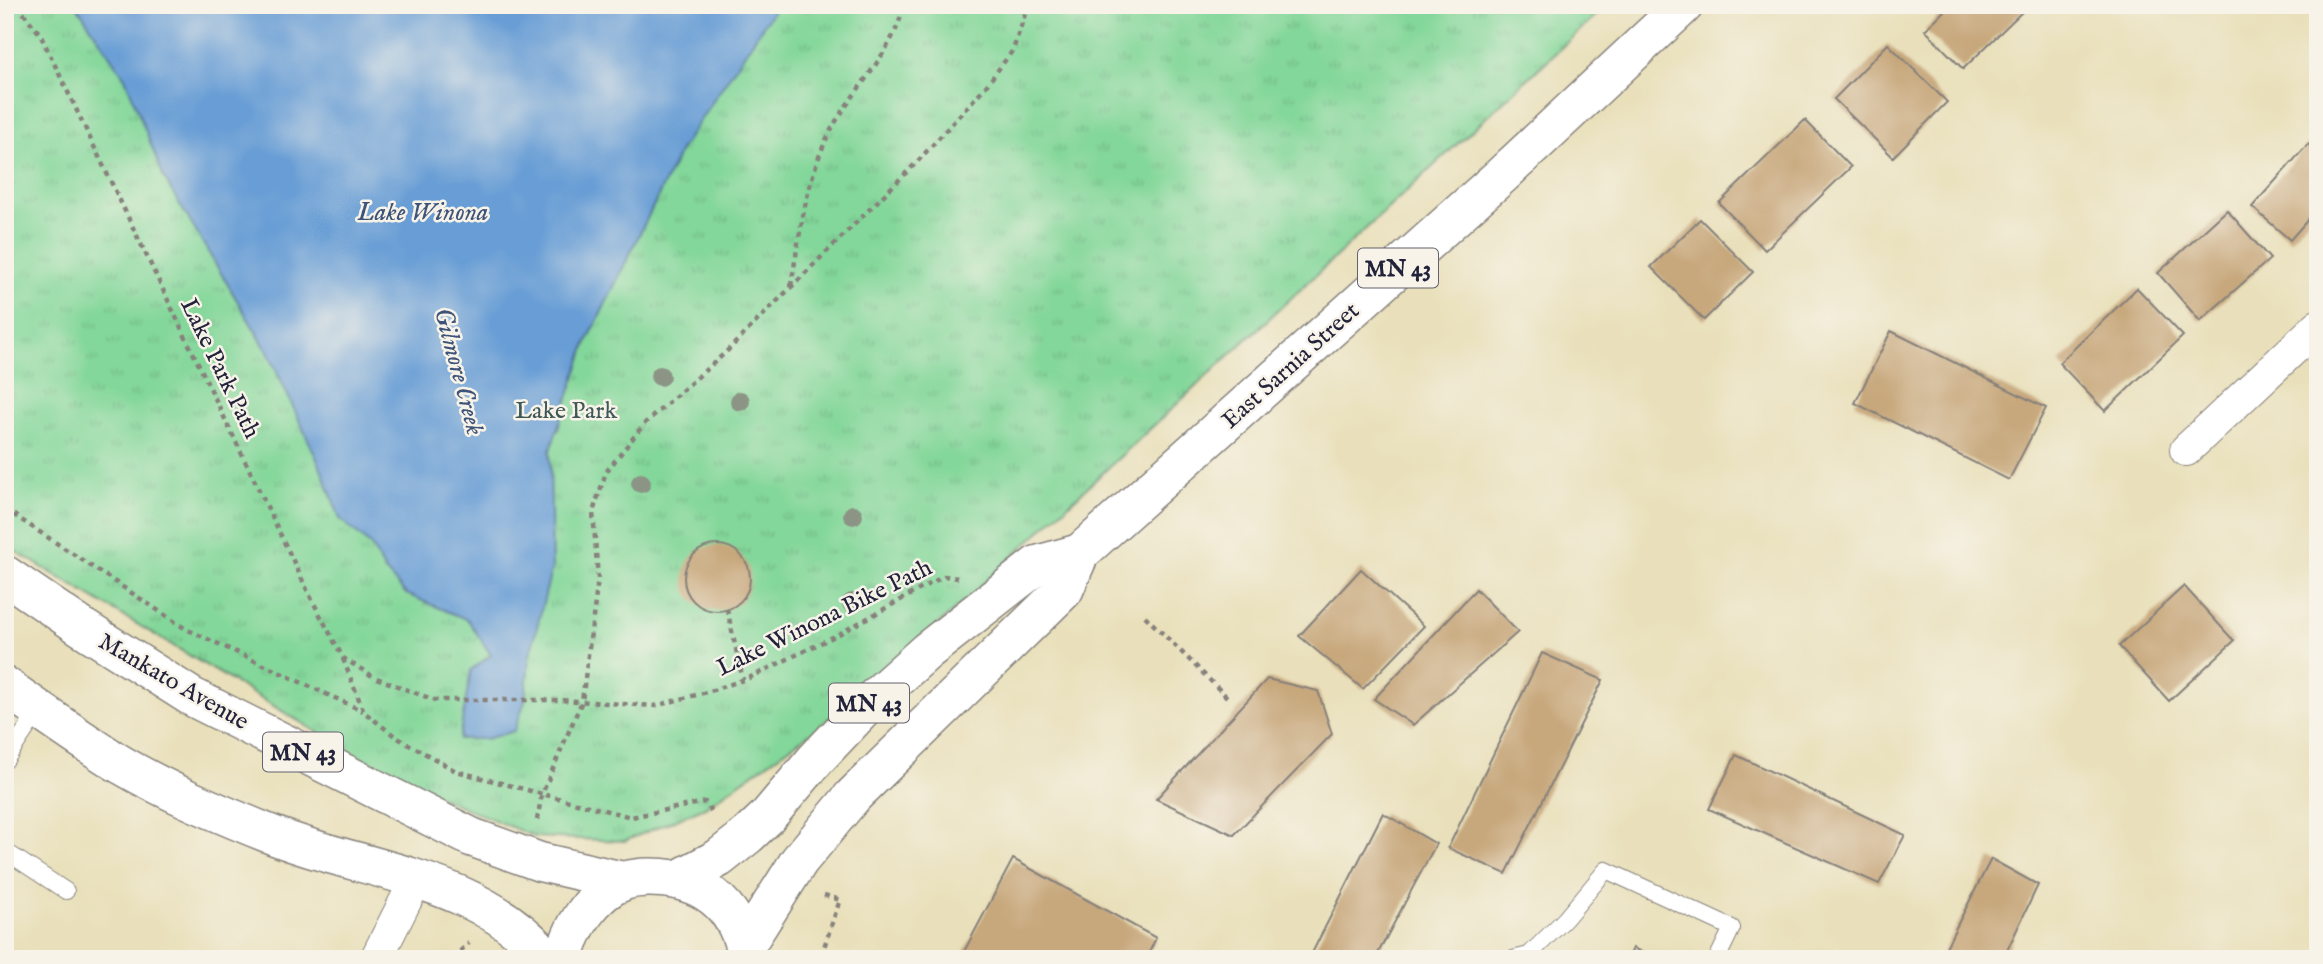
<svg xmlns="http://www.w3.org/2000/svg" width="2323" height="964" viewBox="0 0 2323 964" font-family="'IM FELL English',serif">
	<defs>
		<pattern id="park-tufts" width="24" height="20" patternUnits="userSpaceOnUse" patternTransform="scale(1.75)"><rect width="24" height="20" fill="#83d79a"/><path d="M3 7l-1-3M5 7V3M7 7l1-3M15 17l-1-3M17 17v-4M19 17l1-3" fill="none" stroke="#71b886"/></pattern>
	</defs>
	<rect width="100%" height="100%" fill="#f7f3e8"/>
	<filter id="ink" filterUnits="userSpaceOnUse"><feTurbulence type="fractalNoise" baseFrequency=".0143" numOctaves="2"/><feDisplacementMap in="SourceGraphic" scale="14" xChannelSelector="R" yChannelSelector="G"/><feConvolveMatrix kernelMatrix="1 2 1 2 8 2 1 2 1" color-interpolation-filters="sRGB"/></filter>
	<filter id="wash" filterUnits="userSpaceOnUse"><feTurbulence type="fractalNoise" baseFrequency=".00686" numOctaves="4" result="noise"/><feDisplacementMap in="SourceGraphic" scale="28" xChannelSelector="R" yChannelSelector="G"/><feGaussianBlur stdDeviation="1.57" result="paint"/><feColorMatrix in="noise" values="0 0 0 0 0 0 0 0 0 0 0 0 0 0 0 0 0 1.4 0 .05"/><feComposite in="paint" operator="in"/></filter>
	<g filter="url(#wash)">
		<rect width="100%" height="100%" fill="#e9e0bb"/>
		<polygon fill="url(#park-tufts)" stroke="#527c6a" stroke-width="2" points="5,5 1607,5 957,608 819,727 705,807 625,841 535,837 394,778 5,545"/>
		<polygon fill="#689dd5" stroke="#456088" stroke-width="2" points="76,5 777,5 681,149 587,342 550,451 552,567 529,659 525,701 514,731 486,739 459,739 471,670 491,655 468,620 406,594 385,571 371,546 340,519 321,468 268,352 164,178 125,78"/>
		<g id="blocks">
			<g fill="#c7a77b">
				<polygon points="1950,5 2021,5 2025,9 1963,69 1925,30"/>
				<polygon points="1888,44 1947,102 1893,157 1834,99"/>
				<polygon points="1805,120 1851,167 1765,250 1719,203"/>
				<polygon points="2308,144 2318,152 2318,208 2290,240 2252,207"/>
				<polygon points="2227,210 2270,259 2200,321 2158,273"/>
				<polygon points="1700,219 1753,272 1704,320 1651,267"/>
				<polygon points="2137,288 2183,336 2105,411 2059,363"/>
				<polygon points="1891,331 2046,408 2009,480 1855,403"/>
				<circle cx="717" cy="578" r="33"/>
				<polygon points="1361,569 1424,626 1363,689 1299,636"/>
				<polygon points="2184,586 2234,641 2169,701 2119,646"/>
				<polygon points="1476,589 1518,632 1413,725 1374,699"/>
				<polygon points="1542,653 1603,680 1506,874 1448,848"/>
				<polygon points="1267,679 1318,691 1332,734 1234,835 1156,799"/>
				<polygon points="1736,755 1905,835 1879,884 1709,809"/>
				<polygon points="1383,813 1436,844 1375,959 1309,959"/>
				<polygon points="1013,859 1156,938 1146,959 960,959"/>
				<polygon points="1991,859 2038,885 2003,959 1940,959"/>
				<polygon points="1633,948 1656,959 1628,959"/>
			</g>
		</g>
	</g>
	<g filter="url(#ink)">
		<use href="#blocks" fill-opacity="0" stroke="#86817b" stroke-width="2"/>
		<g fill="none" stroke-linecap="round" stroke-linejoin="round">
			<g stroke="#86817b" stroke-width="18">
				<g id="lane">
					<polyline points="5,761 39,710"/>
					<polyline points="5,851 66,891"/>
					<polyline points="1513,959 1529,955 1565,919 1606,870 1732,928 1717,959"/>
				</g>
			</g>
			<g stroke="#86817b" stroke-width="34">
				<g id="street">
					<polyline points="2186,450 2318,326"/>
					<polyline points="376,959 417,878"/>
				</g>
			</g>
			<g stroke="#86817b" stroke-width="41">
				<g id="primary">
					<polyline points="5,575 83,628 192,697 471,837 540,862 623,881"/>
					<path d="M 5,686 C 43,713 81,740 120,764 C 166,791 216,812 265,832 C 361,872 476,874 548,959"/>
					<polyline points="679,879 719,858 748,835 767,817 816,759 869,703 927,651 1037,565 1080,553"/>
					<polyline points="745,946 799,861 853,796 1064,590 1080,553 1501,176 1684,5"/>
					<path d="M 565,959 C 569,929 595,891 624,881 C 636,877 650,877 662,878 C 710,882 739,911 747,959"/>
				</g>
			</g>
			<g stroke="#86817b" stroke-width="4.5" stroke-dasharray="5 5" stroke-linecap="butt">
				<polyline points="17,5 40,34 310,596 343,658 374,677 434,700 560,700 655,706 707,692 749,678 837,635 944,576 958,578"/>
				<path d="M 791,286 C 800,233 806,178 831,130 C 850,94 899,45 903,5"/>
				<polyline points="5,509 186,629 363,711"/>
				<polyline points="727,609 743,680"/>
				<polyline points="1145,616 1229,699"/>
				<polyline points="343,659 364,712 396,737 456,771 542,794 582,701 598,579 593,512 606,472 645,423 725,353 918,161 986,86 1013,50 1028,5"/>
				<polyline points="537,820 542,794 631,817 705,802 713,814"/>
				<polyline points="824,895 840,900 822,953 825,959"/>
				<polyline points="462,959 458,953 469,943"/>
			</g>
			<use href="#lane" stroke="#fff" stroke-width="16"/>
			<use href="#street" stroke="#fff" stroke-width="32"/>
			<use href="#primary" stroke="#fff" stroke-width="38"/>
		</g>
		<g fill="#8c9585">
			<circle cx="660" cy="376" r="10"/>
			<circle cx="740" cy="401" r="10"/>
			<circle cx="641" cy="483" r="10"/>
			<circle cx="853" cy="515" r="10"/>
			<circle cx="852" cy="603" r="10"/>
		</g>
	</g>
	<g text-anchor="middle" stroke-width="5" stroke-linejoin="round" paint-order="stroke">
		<g fill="#f7f3e8" stroke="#62616f" stroke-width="2">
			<rect x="1358" y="248.5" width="80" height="39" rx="5"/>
			<rect x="829" y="683.5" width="80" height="39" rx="5"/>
			<rect x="263" y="732.5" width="80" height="39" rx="5"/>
		</g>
		<g font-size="23" font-weight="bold" fill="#22223b">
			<text x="1398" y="276">MN 43</text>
			<text x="869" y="711">MN 43</text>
			<text x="303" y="760">MN 43</text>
		</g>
		<g font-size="24" fill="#22223b" stroke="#f7f3e8">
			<text transform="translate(1290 365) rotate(-42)" y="8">East Sarnia Street</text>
			<text transform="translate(221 368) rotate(64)" y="8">Lake Park Path</text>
			<text transform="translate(824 617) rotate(-26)" y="8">Lake Winona Bike Path</text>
			<text transform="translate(174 681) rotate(30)" y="8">Mankato Avenue</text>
		</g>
		<g font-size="24" fill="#3f5858" stroke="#f7f3e8">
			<text x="566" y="418">Lake Park</text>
		</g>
		<g font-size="26" font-style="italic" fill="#3e5379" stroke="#f7f3e8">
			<text x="423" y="220">Lake Winona</text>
			<text transform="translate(460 371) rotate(75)" y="9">Gilmore Creek</text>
		</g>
	</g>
	<rect width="2323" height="964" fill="none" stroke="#f7f3e8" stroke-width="28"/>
</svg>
